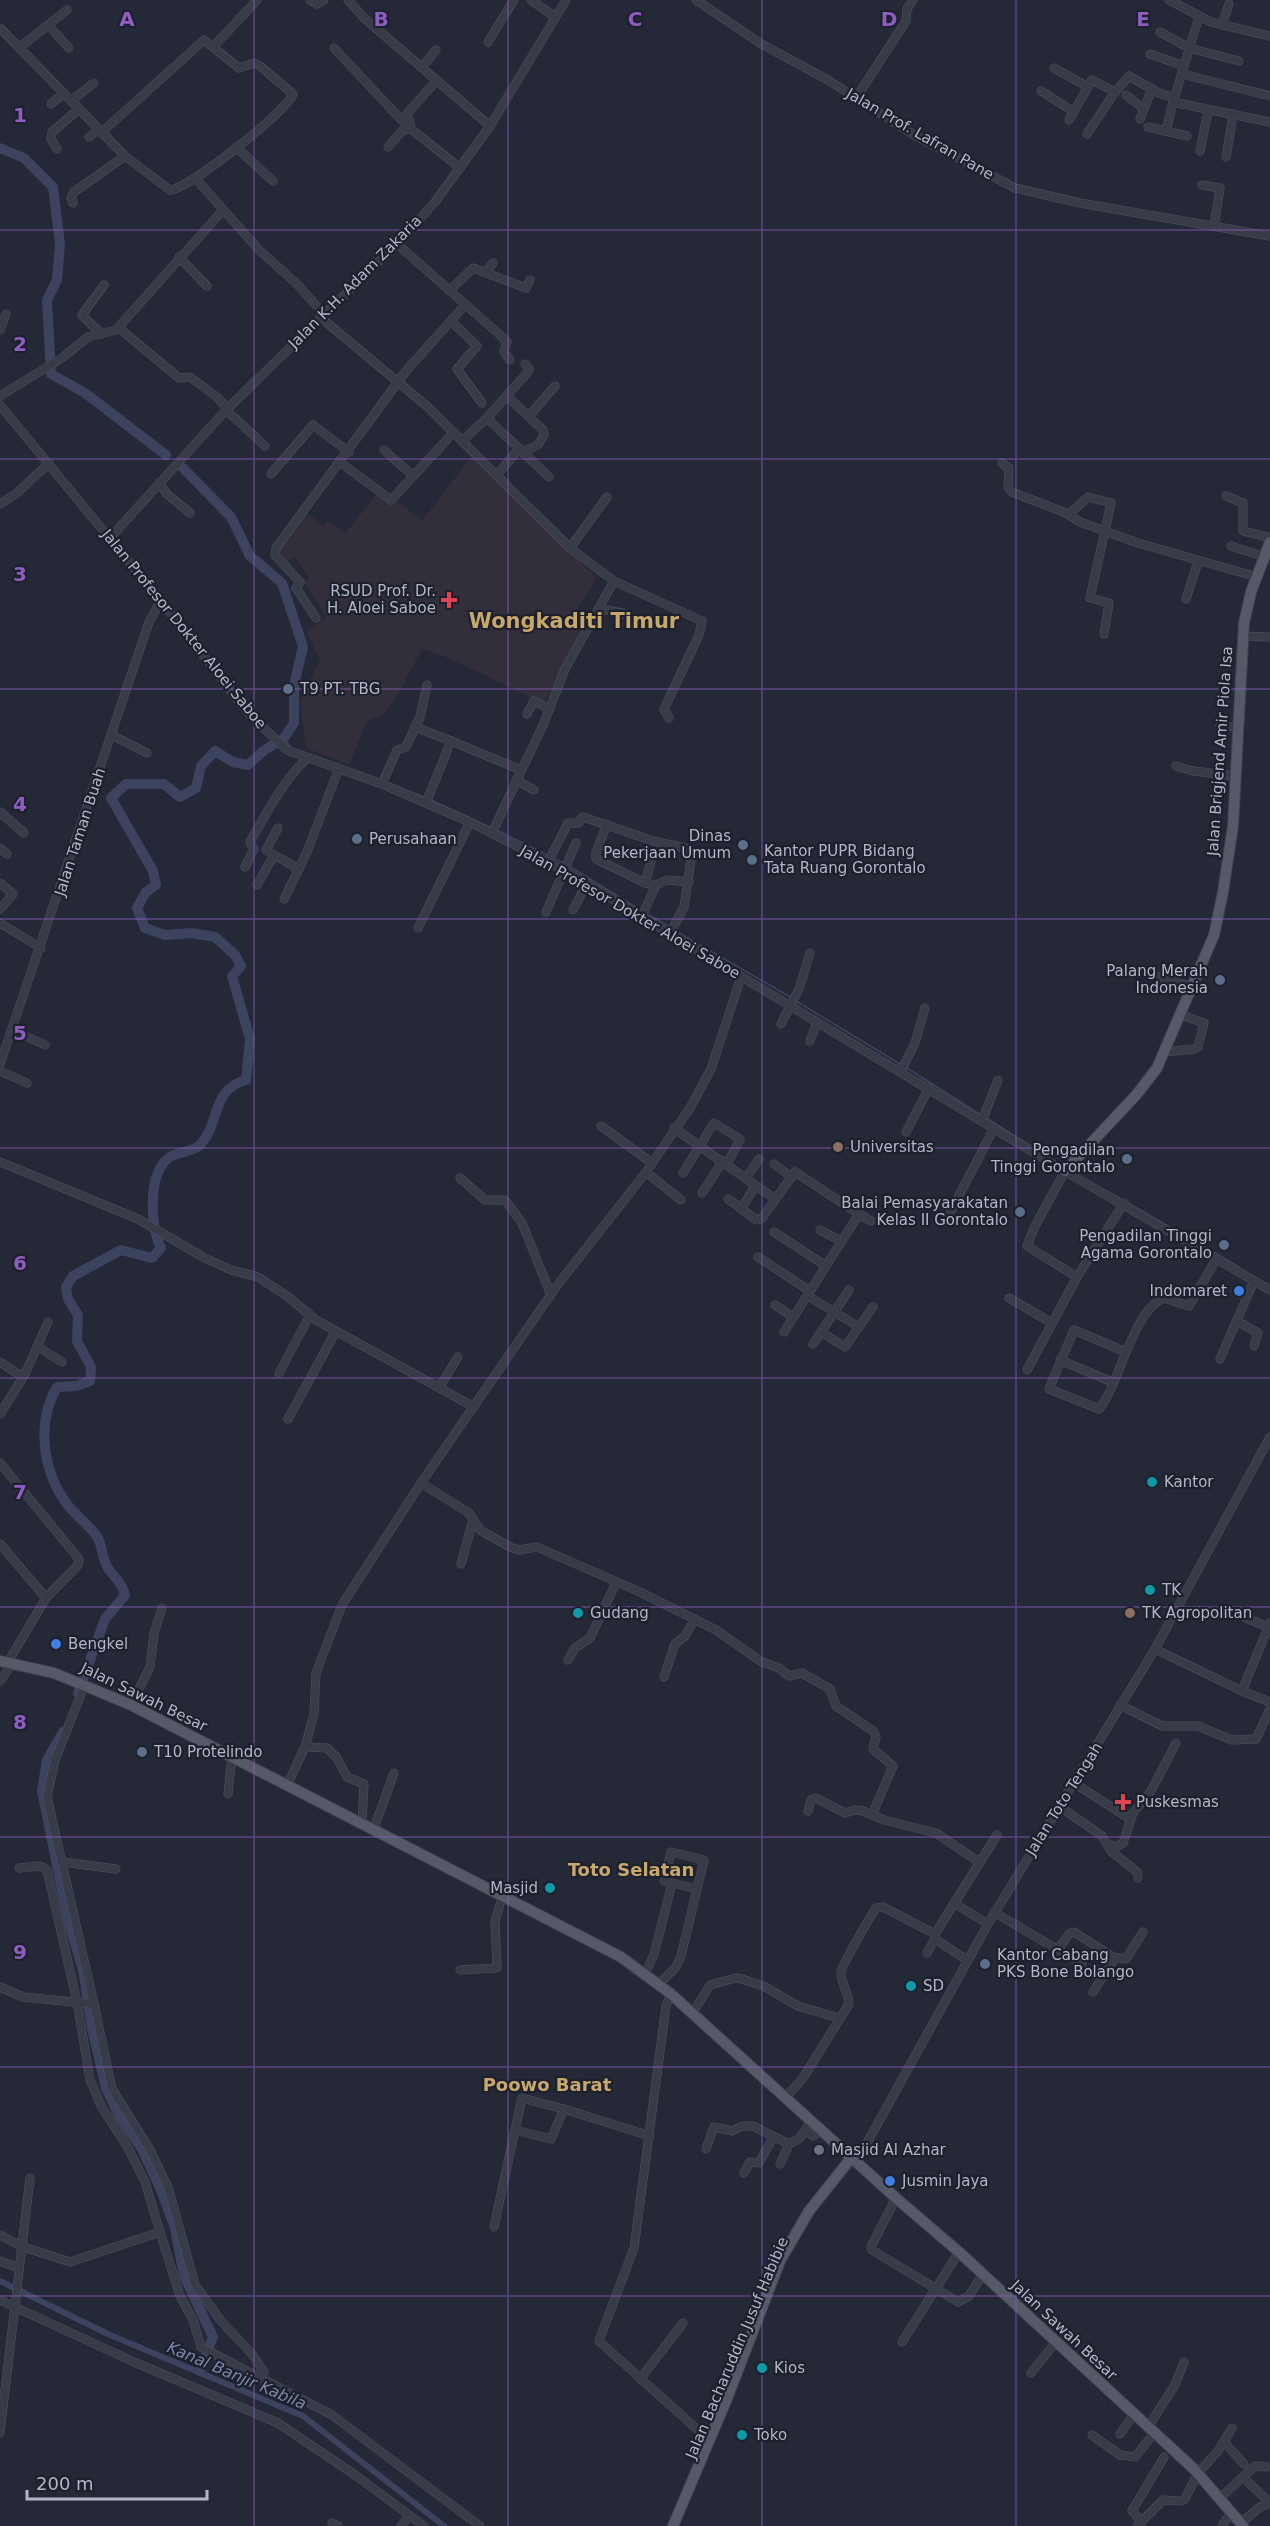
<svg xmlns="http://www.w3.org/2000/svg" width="1270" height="2526" viewBox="0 0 1270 2526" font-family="'DejaVu Sans',sans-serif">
	<rect width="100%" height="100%" fill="#242837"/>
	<polygon fill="#332f3a" points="471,457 597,578 569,620 581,630 544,704 449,658 422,649 396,698 382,716 368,720 349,765 306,748 300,701 320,660 307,632 326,617 304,583 309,578 294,557 287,561 278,551 307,513 323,526 328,521 345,534 378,492 395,499 422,521"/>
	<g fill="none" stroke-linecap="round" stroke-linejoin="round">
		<g stroke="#3c435f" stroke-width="1.5">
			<polyline points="284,738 292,749"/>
			<polyline points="398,787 424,797"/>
			<polyline points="431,800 492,828"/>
			<polyline points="497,830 549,856"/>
			<polyline points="553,858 565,864"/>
			<polyline points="569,866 642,911"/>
			<polyline points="646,913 670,927"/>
			<polyline points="674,930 792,998"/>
			<polyline points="796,1001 900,1064"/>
			<polyline points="907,1068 981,1115"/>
			<polyline points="988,1119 1034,1148"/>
			<polyline points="1105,1190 1121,1199"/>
			<polyline points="1128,1203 1239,1267"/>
		</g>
		<polyline stroke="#3c435f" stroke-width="6" points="0,2281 110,2335 303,2416 444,2526"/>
		<g stroke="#3c435f" stroke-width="10">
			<polyline points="0,148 24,158 53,187 60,244 57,280 47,300 51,374 85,393 166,455"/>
			<path d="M 78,1693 L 105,1619 L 125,1595 C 120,1577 111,1577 106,1564 C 102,1556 102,1546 98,1538 C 89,1524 73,1514 64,1500 C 42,1467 37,1421 57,1387 L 76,1386 L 90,1381 L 91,1367 L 77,1341 L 78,1315 L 68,1299 L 66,1287 L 73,1276 L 121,1250 L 152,1258 L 161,1248 C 150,1228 147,1172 170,1157 C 178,1152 193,1152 200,1145 C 220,1125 211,1089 246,1080 L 250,1039 L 232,976 L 241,966 L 235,955 L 215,937 L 191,933 L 165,935 L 145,928 L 137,908 L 146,892 L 156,885 L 153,871 L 111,798 L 126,784 L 164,784 L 180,797 L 196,788 L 201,766 L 215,751 L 233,762 L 248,765 L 263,751 L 284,738 L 294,723 L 294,685 L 303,647 L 282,583 L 250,556 L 231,517 L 183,468"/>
			<polyline points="63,1732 47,1760 42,1791 68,1920 83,1970 92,2028 106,2088 119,2116 142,2149 161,2190 175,2228 184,2276 213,2337 200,2371"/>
		</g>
		<g stroke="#505360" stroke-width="9">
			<g id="minor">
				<polyline points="310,0 317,4 324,0"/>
				<polyline points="348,0 364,18 490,126"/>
				<polyline points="531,0 555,17"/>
				<polyline points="696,0 763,45 828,80 914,135 1015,188 1080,203 1270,236"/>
				<polyline points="1169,0 1211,22 1270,36"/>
				<polyline points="1199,17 1173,102 1270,122"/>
				<polyline points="1222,25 1229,4"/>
				<polyline points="49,26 69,48"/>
				<path d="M 0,28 L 125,156 L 170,190 C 189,189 286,112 293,94 L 260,66 L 254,63 L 239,68 L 204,40 L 101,133"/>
				<polyline points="1160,32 1189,48 1239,61"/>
				<polyline points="488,42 514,0"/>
				<polyline points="214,46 257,0"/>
				<polyline points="19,48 67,10"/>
				<polyline points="334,48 408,127"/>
				<polyline points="1150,54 1184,66"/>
				<polyline points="422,67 436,50"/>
				<polyline points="1054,68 1088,87"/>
				<polyline points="1182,74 1270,96"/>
				<polyline points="436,81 406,115 410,121 410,128 460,168"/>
				<polyline points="1041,91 1074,112"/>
				<polyline points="1126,95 1144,109"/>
				<polyline points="856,98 906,21 907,9 913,0"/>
				<polyline points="71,101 94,83"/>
				<polyline points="51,104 64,93"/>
				<polyline points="1140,119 1152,89"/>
				<polyline points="1069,120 1092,80 1115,92"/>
				<polyline points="1148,127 1166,131 1173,102"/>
				<polyline points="1166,131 1187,136"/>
				<polyline points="1087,134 1115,92 1129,76 1159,93 1175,98"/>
				<polyline points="89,137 98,130"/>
				<polyline points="236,147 273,181"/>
				<polyline points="388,147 402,131 410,128"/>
				<polyline points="57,149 51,139 52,132 79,109"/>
				<polyline points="1200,151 1208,111"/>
				<polyline points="1226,157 1233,115"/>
				<polyline points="196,179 260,251 297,284 324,314"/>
				<polyline points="1202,185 1220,188 1214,226"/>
				<polyline points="73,203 71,197 74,192 125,156"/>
				<polyline points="397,244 499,334 507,342 504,352 510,360"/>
				<polyline points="179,257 207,286"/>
				<polyline points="486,271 493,263"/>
				<polyline points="449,291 473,268 526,288 530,280"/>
				<polyline points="320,317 429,408 462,441 487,418 527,373 529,369 525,364"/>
				<polyline points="452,322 477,346 457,369 482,403"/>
				<polyline points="119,328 179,378 190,377 217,397 227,408"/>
				<polyline points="0,330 6,314"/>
				<polyline points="101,334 82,315 104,285"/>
				<polyline points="0,396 62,358 88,337 116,330 223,210"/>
				<polyline points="507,396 543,430 544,435 538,445 522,452"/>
				<polyline points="0,405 161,601 248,713 287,750 382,784 470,822 574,876 1068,1173 1270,1290"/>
				<polyline points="226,410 265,446"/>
				<polyline points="529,416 555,386"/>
				<polyline points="487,418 549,477"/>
				<polyline points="462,441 570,548"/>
				<polyline points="384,450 413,476"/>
				<polyline points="341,463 391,500 454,432"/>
				<polyline points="1002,463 1009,468 1008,487 1012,492 1066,513 1080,522 1138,543 1257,577"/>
				<polyline points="271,474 313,425 349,452"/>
				<polyline points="497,475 518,450"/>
				<polyline points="159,483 167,494 190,513"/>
				<polyline points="1226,496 1243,503 1243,531 1270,538"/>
				<polyline points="0,504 17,493 49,463"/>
				<polyline points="1069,514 1088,497 1111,503 1090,598 1109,603 1104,634"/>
				<polyline points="110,538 226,410 397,244 435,202 490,126 566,0"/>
				<polyline points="1231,546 1265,557"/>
				<polyline points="614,581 702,621 699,635 664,709 669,718"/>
				<polyline points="1186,599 1198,562"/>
				<polyline points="599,609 623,613 642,624"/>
				<polyline points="316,618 296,588 300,582 275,555 276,548 406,371 465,305"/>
				<polyline points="1242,636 1270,637"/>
				<polyline points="527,714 534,701 550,709"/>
				<polyline points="1220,726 1238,727"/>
				<polyline points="415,727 451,741"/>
				<polyline points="112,735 147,753"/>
				<polyline points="1176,766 1193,771 1235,776"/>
				<polyline points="516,780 534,790"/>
				<polyline points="382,784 397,750 406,747 420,717 427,685"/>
				<polyline points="426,803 451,741 521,770"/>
				<polyline points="0,812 24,833"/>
				<polyline points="607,824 596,852 596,859 645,883"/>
				<polyline points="492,833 543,725 565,669 614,581 570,548 607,497"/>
				<polyline points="0,848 7,854"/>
				<polyline points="274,855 266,850 278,828"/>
				<polyline points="548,862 568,823 578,823 583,817 653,841 690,849 692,853 684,907 670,933"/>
				<polyline points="651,862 645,883 656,885 667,880 689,882"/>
				<path d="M 245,867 L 254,849 L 250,842 C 267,812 282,783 306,759"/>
				<polyline points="0,883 13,894 0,909"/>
				<polyline points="257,885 274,855 299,869"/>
				<polyline points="284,899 307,852 339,768"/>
				<polyline points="573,910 587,883"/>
				<polyline points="546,912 576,843"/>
				<polyline points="642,916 656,885"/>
				<polyline points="0,923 41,948"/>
				<polyline points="418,928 470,822"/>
				<polyline points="1152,975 1193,987"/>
				<polyline points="781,1024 799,989 810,953"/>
				<polyline points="12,1030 45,1045"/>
				<polyline points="810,1041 817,1022"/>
				<polyline points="1165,1052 1194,1049 1198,1047 1204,1023 1181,1015"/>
				<polyline points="0,1064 149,622 161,601"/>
				<polyline points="0,1071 27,1083"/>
				<polyline points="901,1071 915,1043 925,1008"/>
				<polyline points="982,1121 998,1080"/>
				<polyline points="601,1126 652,1163"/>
				<polyline points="674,1128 775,1199"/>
				<polyline points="906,1132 929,1088"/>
				<polyline points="0,1162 138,1219 203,1257 231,1270 258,1277 287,1296 316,1320 474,1407"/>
				<polyline points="774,1164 790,1176"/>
				<polyline points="1065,1171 1035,1226 1027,1246 1077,1277 1124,1203"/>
				<polyline points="646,1172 681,1200"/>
				<polyline points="683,1173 714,1123 740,1139 727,1164"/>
				<polyline points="460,1178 485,1200 505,1200 522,1223 551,1295"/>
				<polyline points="746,1178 759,1159"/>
				<polyline points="756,1185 741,1209 757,1220 761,1219 795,1172 859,1214 784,1332"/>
				<polyline points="702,1193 723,1161"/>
				<polyline points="728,1199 741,1208"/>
				<polyline points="950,1213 994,1128"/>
				<polyline points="859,1214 871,1221"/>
				<polyline points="820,1230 841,1241"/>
				<polyline points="774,1232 826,1266"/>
				<polyline points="758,1257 810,1291"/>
				<polyline points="808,1296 859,1327 873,1307"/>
				<polyline points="1009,1298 1052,1323"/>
				<polyline points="775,1305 793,1317"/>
				<polyline points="1237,1321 1258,1333 1254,1346"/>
				<polyline points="821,1332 845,1347 859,1327"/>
				<polyline points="813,1344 849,1290"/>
				<polyline points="38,1347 62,1362"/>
				<path d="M 1126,1352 L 1074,1330 L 1049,1389 L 1099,1409 C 1119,1386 1133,1309 1164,1298 L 1189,1306 L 1217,1258"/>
				<polyline points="1220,1359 1254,1281"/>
				<polyline points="1060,1360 1112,1382"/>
				<polyline points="0,1362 18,1374 25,1374 48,1322"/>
				<polyline points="1027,1370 1077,1277"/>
				<polyline points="279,1373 310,1315"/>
				<polyline points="439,1388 458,1357"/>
				<polyline points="0,1414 25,1374"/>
				<polyline points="288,1419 336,1331"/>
				<polyline points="0,1463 79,1559 78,1565 46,1598 8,1662"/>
				<polyline points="421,1483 469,1513 480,1530 510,1547 519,1550 537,1547 640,1592 716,1630 762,1662 779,1668 789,1676 802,1673 830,1689 836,1706 873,1731 876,1737 873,1749 893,1766 872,1815"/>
				<polyline points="0,1544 46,1598"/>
				<polyline points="461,1564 473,1520"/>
				<polyline points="1246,1618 1268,1627"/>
				<polyline points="1155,1649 1242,1691 1270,1623"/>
				<polyline points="568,1660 575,1648 590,1638 616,1583"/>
				<polyline points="664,1677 675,1644 685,1636 695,1619"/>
				<polyline points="0,1681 12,1664"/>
				<polyline points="1242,1691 1270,1702"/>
				<polyline points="131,1705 150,1667 154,1633 162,1608"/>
				<polyline points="1120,1705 1162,1726 1198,1726 1232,1740 1256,1739 1270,1709"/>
				<polyline points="305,1747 327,1748 337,1758 347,1777 364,1784 362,1823"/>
				<polyline points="1074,1783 1130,1819"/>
				<polyline points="287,1785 305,1747 314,1714 316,1673 342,1605 421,1483 556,1287 646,1172 690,1108 711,1069 741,977"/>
				<polyline points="228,1794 232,1757"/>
				<polyline points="1059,1806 1102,1836 1111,1851 1137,1872 1138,1878"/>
				<polyline points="808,1811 811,1800 816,1798 845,1813 855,1810 863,1811 884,1820 936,1833 979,1862"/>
				<polyline points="374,1828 394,1773"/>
				<polyline points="1107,1844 1116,1847 1123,1843 1133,1813 1151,1791 1176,1743"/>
				<polyline points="63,1862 116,1869"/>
				<polyline points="954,1903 988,1924"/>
				<polyline points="994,1912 1082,1964"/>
				<polyline points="1057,1950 1070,1933 1074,1932 1113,1957 1126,1959 1143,1932"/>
				<polyline points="927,1953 935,1939"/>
				<polyline points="967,1960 935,1939 935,1934 997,1835"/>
				<polyline points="460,1970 497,1968 495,1921 503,1895"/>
				<polyline points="645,1974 654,1954 672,1884"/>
				<polyline points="658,1985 676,1967 681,1956 697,1889 664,1881 671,1852 704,1860 697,1889"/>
				<polyline points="0,1987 23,1997 94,2004 47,1797 55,1760 85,1684"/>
				<polyline points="1093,1992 1115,1958"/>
				<polyline points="671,1994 666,2006 634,2248 599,2341 709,2440"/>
				<polyline points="94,2004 112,2089 150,2150 168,2187 195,2285 221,2321 252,2354 264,2372"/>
				<polyline points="692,2014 710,1985 736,1978 742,1979 763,1986 798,2006 839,2018"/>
				<path d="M 786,2097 L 803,2078 L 849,2004 C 849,1993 841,1984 841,1973 C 841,1966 870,1917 876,1908 L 883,1907 L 935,1934"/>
				<polyline points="515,2130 522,2098 564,2109"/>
				<polyline points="805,2131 813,2136 822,2130"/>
				<polyline points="706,2149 714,2127 732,2131 742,2126 753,2126 789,2144 800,2138 812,2120"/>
				<polyline points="858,2163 862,2152 988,1924 1155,1649 1270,1437"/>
				<polyline points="780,2164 789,2144"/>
				<polyline points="744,2173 750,2162 759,2163 773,2137"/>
				<polyline points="896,2198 871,2247 872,2250 958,2302 969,2296 983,2274"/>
				<polyline points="494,2227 515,2130 551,2139 564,2109 650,2136"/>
				<polyline points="160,2232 180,2296 193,2320 201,2347 332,2415 480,2526"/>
				<polyline points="0,2235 23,2247 70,2262 160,2232 145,2182 127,2146 101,2106 90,2080 77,2002 47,1870 40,1866 19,1868"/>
				<polyline points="0,2261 19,2268"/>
				<polyline points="0,2300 134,2362 278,2423 358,2477 424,2526"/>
				<polyline points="902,2342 959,2252"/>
				<polyline points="1031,2373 1056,2342"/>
				<polyline points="640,2379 683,2323"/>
				<polyline points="1148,2427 1175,2385 1184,2362"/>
				<polyline points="0,2433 30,2178"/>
				<polyline points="1120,2434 1134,2414"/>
				<polyline points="1092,2435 1120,2455 1135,2457 1155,2432"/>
				<polyline points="1224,2442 1244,2464"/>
				<polyline points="1243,2477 1270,2503"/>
				<polyline points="1220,2498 1255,2466 1267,2467"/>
				<polyline points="1142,2522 1132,2511 1164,2457"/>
				<polyline points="332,2523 338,2526"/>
				<polyline points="1241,2523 1260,2507 1270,2503"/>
				<polyline points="401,2526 409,2516"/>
				<polyline points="1137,2526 1163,2500 1181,2501 1185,2499 1198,2473 1218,2451 1232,2428"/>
				<polyline points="1222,2526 1232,2511"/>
			</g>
		</g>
		<g stroke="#414451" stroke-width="12">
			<g id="major">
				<polyline points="1065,1171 1137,1094 1157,1068 1214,935 1223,892 1233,826 1244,623 1251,592 1270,542"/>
				<polyline points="0,1661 54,1673 131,1705 621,1957 671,1994 896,2198 959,2252 1194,2469 1243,2526"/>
				<polyline points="673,2526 726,2401 780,2261 809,2211 852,2157"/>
			</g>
		</g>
		<use href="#minor" stroke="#383b48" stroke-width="8"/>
		<use href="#major" stroke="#565a68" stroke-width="10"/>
	</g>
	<path fill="none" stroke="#8f5cc1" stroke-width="1.5" stroke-opacity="0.55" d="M 254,0 L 254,2526M 508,0 L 508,2526M 762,0 L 762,2526M 1016,0 L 1016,2526M 0,230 L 1270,230M 0,459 L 1270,459M 0,689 L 1270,689M 0,919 L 1270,919M 0,1148 L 1270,1148M 0,1378 L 1270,1378M 0,1607 L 1270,1607M 0,1837 L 1270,1837M 0,2067 L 1270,2067M 0,2296 L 1270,2296"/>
	<g fill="#e0444e" stroke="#1d202d" stroke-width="2">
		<path d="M446 591h6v6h6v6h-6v6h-6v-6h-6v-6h6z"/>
		<path d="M1120 1793h6v6h6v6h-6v6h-6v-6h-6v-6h6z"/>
	</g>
	<g fill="#5c6f8a" stroke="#1d202d" stroke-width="2">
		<circle cx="288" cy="689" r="6"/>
		<circle cx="357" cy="839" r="6"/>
		<circle cx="743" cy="845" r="6"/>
		<circle cx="752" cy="860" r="6"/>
		<circle cx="1220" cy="980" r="6"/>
		<circle cx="1127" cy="1159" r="6"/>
		<circle cx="1020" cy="1212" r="6"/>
		<circle cx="1224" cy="1245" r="6"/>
		<circle cx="142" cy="1752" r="6"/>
		<circle cx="985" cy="1964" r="6"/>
	</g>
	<g fill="#8d6e63" stroke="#1d202d" stroke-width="2">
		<circle cx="838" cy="1147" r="6"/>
		<circle cx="1130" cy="1613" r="6"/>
	</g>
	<g fill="#3f7fe0" stroke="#1d202d" stroke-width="2">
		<circle cx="1239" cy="1291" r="6"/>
		<circle cx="56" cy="1644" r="6"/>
		<circle cx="890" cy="2181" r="6"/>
	</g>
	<g fill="#0f9aa8" stroke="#1d202d" stroke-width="2">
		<circle cx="1152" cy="1482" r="6"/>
		<circle cx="1150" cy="1590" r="6"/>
		<circle cx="578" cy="1613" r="6"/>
		<circle cx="550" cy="1888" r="6"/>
		<circle cx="911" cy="1986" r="6"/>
		<circle cx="762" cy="2368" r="6"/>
		<circle cx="742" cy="2435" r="6"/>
	</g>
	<circle fill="#6b7280" stroke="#1d202d" stroke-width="2" cx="819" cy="2150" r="6"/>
	<g text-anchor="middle" stroke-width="4.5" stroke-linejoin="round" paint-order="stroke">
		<g font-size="15" fill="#b3b6c4" stroke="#1d202d">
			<text transform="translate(920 134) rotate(30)" y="5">Jalan Prof. Lafran Pane</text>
			<text transform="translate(355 282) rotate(-45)" y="5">Jalan K.H. Adam Zakaria</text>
			<text transform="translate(184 629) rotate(51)" y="5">Jalan Profesor Dokter Aloei Saboe</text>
			<text transform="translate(1220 751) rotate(-86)" y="5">Jalan Brigjend Amir Piola Isa</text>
			<text transform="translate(80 832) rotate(-72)" y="5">Jalan Taman Buah</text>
			<text transform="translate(630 912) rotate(30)" y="5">Jalan Profesor Dokter Aloei Saboe</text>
			<text transform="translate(144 1697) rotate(26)" y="5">Jalan Sawah Besar</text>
			<text transform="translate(1064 1799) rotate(-58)" y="5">Jalan Toto Tengah</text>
			<text transform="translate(1064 2330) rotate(43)" y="5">Jalan Sawah Besar</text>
			<text transform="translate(737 2348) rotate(-67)" y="5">Jalan Bacharuddin Jusuf Habibie</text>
		</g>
		<g font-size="15" fill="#b3b6c4" stroke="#1d202d" text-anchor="start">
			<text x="436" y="596" text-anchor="end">RSUD Prof. Dr.<tspan x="436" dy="17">H. Aloei Saboe</tspan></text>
			<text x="300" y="694">T9 PT. TBG</text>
			<text x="731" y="841" text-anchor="end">Dinas<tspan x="731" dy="17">Pekerjaan Umum</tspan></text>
			<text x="369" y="844">Perusahaan</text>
			<text x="764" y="856">Kantor PUPR Bidang<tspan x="764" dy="17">Tata Ruang Gorontalo</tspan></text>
			<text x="1208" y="976" text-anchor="end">Palang Merah<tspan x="1208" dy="17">Indonesia</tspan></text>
			<text x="850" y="1152">Universitas</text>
			<text x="1115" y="1155" text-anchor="end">Pengadilan<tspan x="1115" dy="17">Tinggi Gorontalo</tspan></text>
			<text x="1008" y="1208" text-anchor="end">Balai Pemasyarakatan<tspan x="1008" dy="17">Kelas II Gorontalo</tspan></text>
			<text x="1212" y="1241" text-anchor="end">Pengadilan Tinggi<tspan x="1212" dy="17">Agama Gorontalo</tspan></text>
			<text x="1227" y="1296" text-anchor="end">Indomaret</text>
			<text x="1164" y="1487">Kantor</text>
			<text x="1162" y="1595">TK</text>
			<text x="590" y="1618">Gudang</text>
			<text x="1142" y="1618">TK Agropolitan</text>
			<text x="68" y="1649">Bengkel</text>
			<text x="154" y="1757">T10 Protelindo</text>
			<text x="1136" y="1807">Puskesmas</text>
			<text x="538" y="1893" text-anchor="end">Masjid</text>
			<text x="997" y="1960">Kantor Cabang<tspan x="997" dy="17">PKS Bone Bolango</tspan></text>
			<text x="923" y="1991">SD</text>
			<text x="831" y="2155">Masjid Al Azhar</text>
			<text x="902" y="2186">Jusmin Jaya</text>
			<text x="774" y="2373">Kios</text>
			<text x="754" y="2440">Toko</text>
		</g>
		<g font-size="16" font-style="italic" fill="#7e87a9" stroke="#1d202d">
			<text transform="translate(237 2375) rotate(23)" y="6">Kanal Banjir Kabila</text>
		</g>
		<g font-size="18" font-weight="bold" fill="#c7a76b" stroke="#1d202d">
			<text x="631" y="1876">Toto Selatan</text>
			<text x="547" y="2091">Poowo Barat</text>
		</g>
		<g font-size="21" font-weight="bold" fill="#c7a76b" stroke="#1d202d">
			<text x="574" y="628">Wongkaditi Timur</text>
		</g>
	</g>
	<g font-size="20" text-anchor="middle" font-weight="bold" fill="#8f5cc1" stroke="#1d202d" stroke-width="4.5" stroke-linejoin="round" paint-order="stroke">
		<text x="127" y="26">A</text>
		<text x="381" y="26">B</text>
		<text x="635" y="26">C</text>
		<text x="889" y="26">D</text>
		<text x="1143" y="26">E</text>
		<text x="20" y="122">1</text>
		<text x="20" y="351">2</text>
		<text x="20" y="581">3</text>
		<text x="20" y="811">4</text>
		<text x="20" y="1040">5</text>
		<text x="20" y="1270">6</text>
		<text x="20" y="1499">7</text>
		<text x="20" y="1729">8</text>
		<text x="20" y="1959">9</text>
	</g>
	<path d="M27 2490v9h180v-9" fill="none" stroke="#b3b6c4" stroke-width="3"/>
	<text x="36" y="2490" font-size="18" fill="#b3b6c4" stroke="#1d202d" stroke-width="4.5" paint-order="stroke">200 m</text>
</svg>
